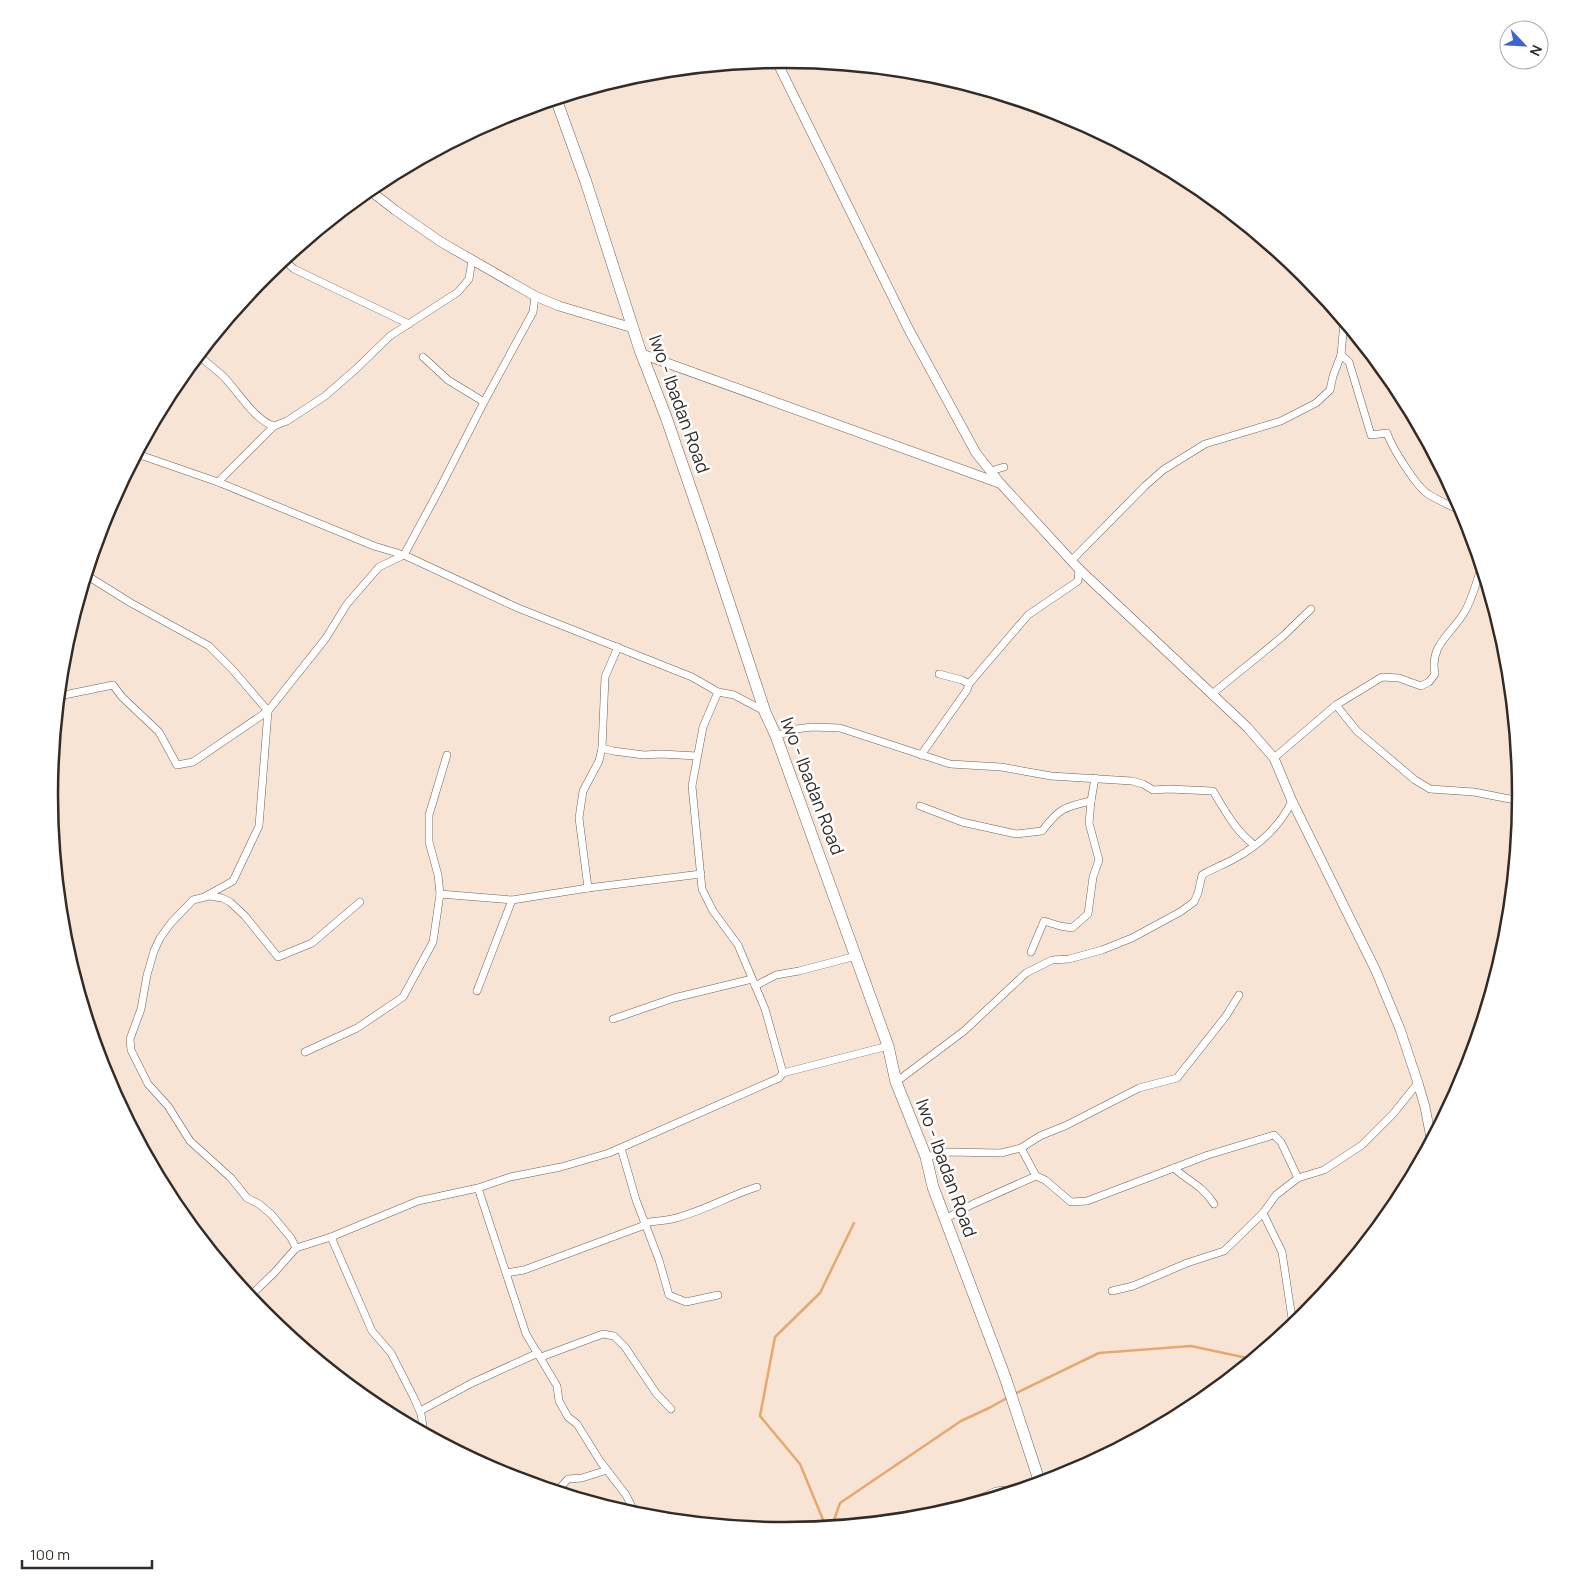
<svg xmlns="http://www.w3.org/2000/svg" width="1569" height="1590" viewBox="0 0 1569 1590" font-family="Manrope,sans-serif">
	<rect width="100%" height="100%" fill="#f7e4d4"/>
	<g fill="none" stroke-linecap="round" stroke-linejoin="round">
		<g stroke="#e5a96f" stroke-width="2.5">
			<polyline points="1014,1394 1099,1353 1191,1346 1252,1359"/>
			<polyline points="832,1526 840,1503 961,1421 989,1408 1007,1398"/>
			<polyline points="826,1527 800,1464 760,1416 775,1337 820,1293 854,1223"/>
		</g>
		<g stroke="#726254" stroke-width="8">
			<g id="minor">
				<polyline points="283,259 294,269 409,324"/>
				<path d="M 198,355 C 206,362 215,369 223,376 C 237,390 255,421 274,426"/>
				<path d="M 1341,355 L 1349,362 L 1371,435 L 1387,433 C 1392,448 1416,486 1428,494 C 1439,501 1452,506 1463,512"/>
				<polyline points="423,357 448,380 484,402"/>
				<polyline points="137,454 218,482 374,546 404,555 518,608 692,677 718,692 734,695 764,711"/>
				<polyline points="991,471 1004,467"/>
				<polyline points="218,482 274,426 287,421 325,396 356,369 390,336 458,292 469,279 472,260"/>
				<polyline points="1072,560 1145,486 1163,470 1205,444 1281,421 1316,403 1330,390 1333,376 1341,355 1344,322"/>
				<polyline points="86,575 131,603 209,646 232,669 268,711 259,826 233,881 206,896"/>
				<polyline points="939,674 962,680 969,684"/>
				<polyline points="718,692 703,727 692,786 702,889 713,911 738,945 765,1009 783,1073"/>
				<polyline points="59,693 64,695 113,685 122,697 159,732 177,765 193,762 268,711 326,638 347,604 379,567 404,555 439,490 484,402 533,312 535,296"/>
				<polyline points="1212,694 1282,637 1311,609"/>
				<polyline points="1336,705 1357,731 1415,780 1430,789 1474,792 1520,801"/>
				<path d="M 776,736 L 796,729 L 812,727 L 840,728 L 950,764 L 1001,767 L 1051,776 L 1132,781 L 1143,784 L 1153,790 L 1168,789 L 1213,791 C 1225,811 1235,830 1254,845"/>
				<polyline points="602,748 613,751 644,755 661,754 697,756"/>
				<polyline points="921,755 967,690 969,684 1028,615 1078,581 1079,569"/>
				<path d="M 1274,758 L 1336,705 L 1382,677 L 1399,678 L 1421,686 L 1429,682 L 1435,674 C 1429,646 1451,634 1464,613 C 1472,600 1476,583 1481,569"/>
				<path d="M 920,806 L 962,822 L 1016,834 L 1042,831 C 1059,809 1063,807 1091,801"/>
				<polyline points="588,888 579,818 583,791 599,761 602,748 605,677 618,647"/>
				<polyline points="440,894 512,900 588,888 701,874"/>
				<polyline points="1031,952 1044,921 1060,926 1072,928 1088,914 1093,877 1099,860 1089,823 1091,801 1095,778"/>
				<polyline points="755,986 776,975 799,971 856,956"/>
				<polyline points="477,991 512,900"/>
				<polyline points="613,1019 674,998 752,979"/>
				<polyline points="305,1052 357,1028 403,997 433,942 440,894 438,875 429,842 429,815 447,755"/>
				<path d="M 896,1082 L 964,1031 L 1026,973 L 1052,960 L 1069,959 L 1102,950 L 1132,938 L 1180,912 L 1194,902 L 1198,893 L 1202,875 C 1212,869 1223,865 1234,859 C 1258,846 1280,826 1292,801"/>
				<polyline points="621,1148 636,1200 659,1260 669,1295 686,1302 718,1295"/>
				<polyline points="1021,1148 1036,1176"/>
				<polyline points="926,1157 948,1152 1001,1153 1021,1148 1040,1136 1067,1125 1139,1088 1177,1078 1226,1016 1239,995"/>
				<path d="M 1174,1168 C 1189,1182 1202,1185 1214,1204"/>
				<polyline points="478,1188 526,1334 557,1386 559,1401 568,1417 577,1424 600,1461 626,1495 636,1515"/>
				<polyline points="1263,1213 1282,1252 1293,1325"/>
				<polyline points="945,1219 973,1204 1036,1176 1045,1180 1071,1202 1087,1201 1208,1155 1274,1135 1281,1142 1298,1178"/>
				<path d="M 644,1223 C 654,1221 663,1221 672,1219 C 702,1212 728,1196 757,1187"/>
				<polyline points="331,1237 372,1331 391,1353 414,1398 421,1414 424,1432"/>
				<polyline points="296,1248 291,1238 271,1214 259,1204 247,1198 231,1178 190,1141 168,1106 148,1084 131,1050 130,1039 141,1009 147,975 154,951 160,938 171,923 193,900 209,896 222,898 230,902 245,916 278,957 312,943 360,902"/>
				<polyline points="506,1273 524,1270 645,1225"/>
				<polyline points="1112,1291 1133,1286 1187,1263 1224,1251 1263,1213 1276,1195 1298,1178 1324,1170 1362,1145 1393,1114 1418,1083"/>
				<polyline points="249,1297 274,1273 296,1248 331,1237 418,1201 478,1188 510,1177 561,1167 609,1153 779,1078 783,1073 888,1046"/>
				<polyline points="541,1357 603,1334 614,1336 625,1347 656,1393 671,1409"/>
				<polyline points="420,1411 472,1383 538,1353"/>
				<polyline points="557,1491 568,1479 582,1478 607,1470"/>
				<polyline points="966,1505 996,1491 1007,1490 1009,1492"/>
			</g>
		</g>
		<g stroke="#726254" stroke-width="10">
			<g id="tertiary">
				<polyline points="776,60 908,328 976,453 1000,483 1079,569 1247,727 1274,758 1292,801 1376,971 1400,1029 1418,1083 1425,1107 1431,1138"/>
				<polyline points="368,189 395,210 441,242 535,296 559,306 633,328"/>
				<polyline points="642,354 999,483"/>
			</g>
		</g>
		<g stroke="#726254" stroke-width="12">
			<polyline id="primary" points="556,99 586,182 640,350 666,417 705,530 765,712 776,736 888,1046 896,1082 926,1157 933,1187 1005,1377 1040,1483"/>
		</g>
		<use href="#minor" stroke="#fff" stroke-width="7"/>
		<use href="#tertiary" stroke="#fff" stroke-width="9"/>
		<use href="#primary" stroke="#fff" stroke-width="11"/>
	</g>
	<g text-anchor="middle" stroke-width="5" stroke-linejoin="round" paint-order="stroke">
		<g font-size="18" fill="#332c26" stroke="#fff">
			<text transform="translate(679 404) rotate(70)" y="6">Iwo - Ibadan Road</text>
			<text transform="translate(812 786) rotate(69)" y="6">Iwo - Ibadan Road</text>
			<text transform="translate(946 1168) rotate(70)" y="6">Iwo - Ibadan Road</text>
		</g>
	</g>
	<path d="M0 0H1569V1590H0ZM58 795a727 727 0 1 1 1454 0a727 727 0 1 1-1454 0Z" fill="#fff" fill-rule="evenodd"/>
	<path fill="none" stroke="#332c26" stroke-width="2.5" d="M58 795a727 727 0 1 1 1454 0a727 727 0 1 1-1454 0Z"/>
	<g transform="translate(1524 45) rotate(115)"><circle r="24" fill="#ffffff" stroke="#adaba8"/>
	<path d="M0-4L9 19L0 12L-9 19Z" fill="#3e62d4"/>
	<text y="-8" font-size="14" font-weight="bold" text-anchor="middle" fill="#332c26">N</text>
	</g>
	<path d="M22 1560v8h130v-8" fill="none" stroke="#332c26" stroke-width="2.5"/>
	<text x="30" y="1560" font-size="15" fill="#332c26" stroke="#ffffff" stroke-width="4" paint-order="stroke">100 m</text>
</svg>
